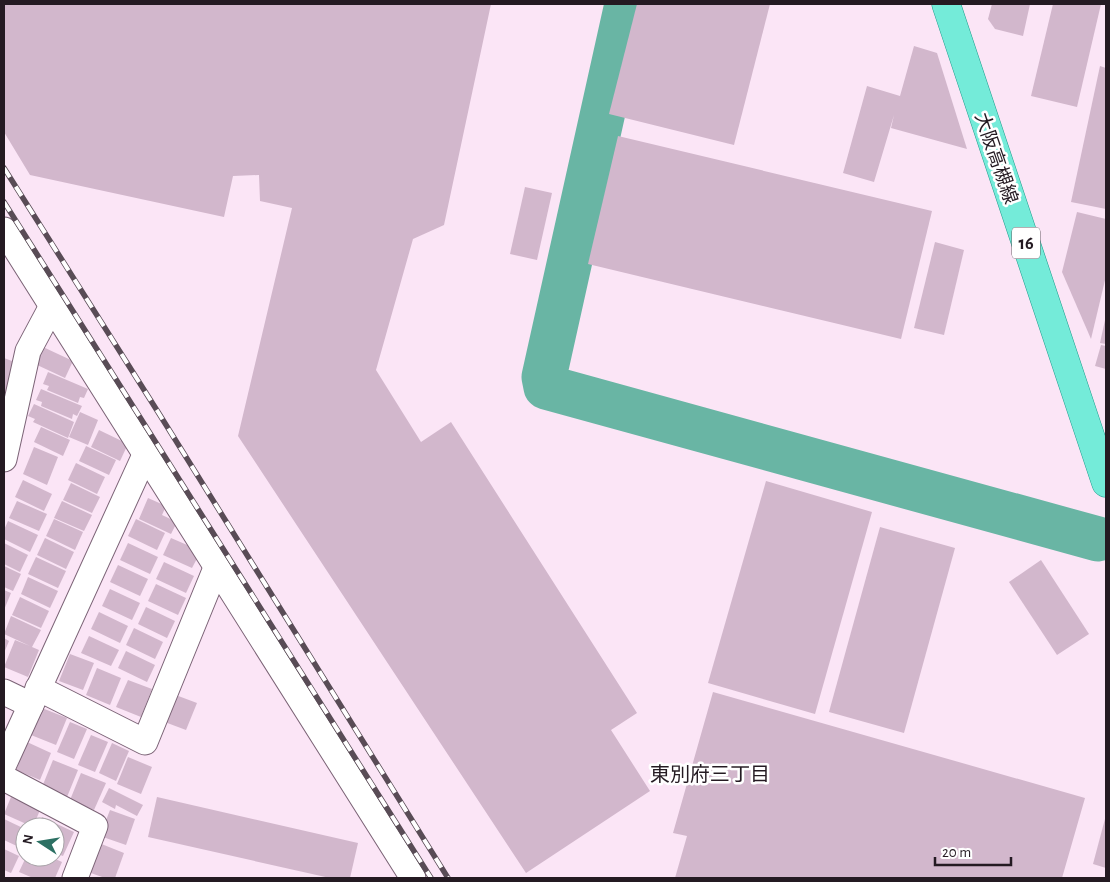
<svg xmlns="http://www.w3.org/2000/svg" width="1110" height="882" viewBox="0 0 1110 882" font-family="'Alegreya Sans','Noto Sans JP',sans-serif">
	<rect width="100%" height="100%" fill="#fbe5f6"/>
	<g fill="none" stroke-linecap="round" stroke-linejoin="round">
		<polyline stroke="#69b5a4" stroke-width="45" points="627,4 544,377 546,387 1098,539"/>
	</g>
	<g fill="#d2b7cc">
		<polygon points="4,4 491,4 444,225 413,239 376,370 421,442 451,422 637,713 611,730 650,791 526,873 238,436 292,208 260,201 259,175 233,176 224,217 30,175 4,132"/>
		<polygon points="637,4 770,4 734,145 609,114"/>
		<polygon points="992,4 1030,4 1023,36 995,29 988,19"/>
		<polygon points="1053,4 1101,4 1077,107 1031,96"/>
		<polygon points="914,46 937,53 967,149 891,128 894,115 874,182 843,173 867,86 900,96"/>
		<polygon points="1100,66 1106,68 1106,209 1071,202"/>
		<polygon points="618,136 932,211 901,339 588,264"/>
		<polygon points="525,187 552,193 537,260 510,254"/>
		<polygon points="1077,212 1106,219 1106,276 1091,339 1062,272"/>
		<polygon points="935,242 964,250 944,335 914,328"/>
		<polygon points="1105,320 1106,321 1106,344 1100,343"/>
		<polygon points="1101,345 1106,346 1106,369 1095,366"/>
		<polygon points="43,347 73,361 65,378 35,364"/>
		<polygon points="4,358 20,364 9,394 4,391"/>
		<polygon points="48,372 88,389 84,398 80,397 78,403 47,390 49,386 43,384"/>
		<polygon points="41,389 82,406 77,416 73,414 72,419 41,406 42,402 36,400"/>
		<polygon points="34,404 74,422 68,438 33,422 35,419 28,416"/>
		<polygon points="80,412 98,420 88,445 69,437"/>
		<polygon points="41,427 70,440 63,456 34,442"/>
		<polygon points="99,430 128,444 120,461 91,447"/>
		<polygon points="86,446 116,460 109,475 79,461"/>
		<polygon points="34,447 58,457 47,485 23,474"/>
		<polygon points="76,463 105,477 97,494 68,480"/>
		<polygon points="23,480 52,494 44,511 15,497"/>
		<polygon points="766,481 872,512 815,714 708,683"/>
		<polygon points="71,483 100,497 92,513 63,500"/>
		<polygon points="148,498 166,506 162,515 177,522 171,534 139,519"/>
		<polygon points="17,501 47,514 39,531 9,518"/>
		<polygon points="62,501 92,515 84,531 54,518"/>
		<polygon points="54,519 83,532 75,550 46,536"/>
		<polygon points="136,519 165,533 157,550 128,536"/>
		<polygon points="8,521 38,535 30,552 4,539 4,530"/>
		<polygon points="880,527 955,548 904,733 829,712"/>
		<polygon points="45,538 74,552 66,569 37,555"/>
		<polygon points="171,538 201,551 192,568 163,555"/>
		<polygon points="4,543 28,555 20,572 4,564"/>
		<polygon points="128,543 158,557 150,574 120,560"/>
		<polygon points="36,557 66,571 58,588 28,574"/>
		<polygon points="1041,560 1089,634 1057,655 1009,582"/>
		<polygon points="164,562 194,576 186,593 156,579"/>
		<polygon points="118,565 148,579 140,596 110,582"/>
		<polygon points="4,566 21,574 13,591 4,587"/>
		<polygon points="28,577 58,591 50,608 21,594"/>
		<polygon points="156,584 186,598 178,615 148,601"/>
		<polygon points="110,589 140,603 132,620 102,606"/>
		<polygon points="4,590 11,593 4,610"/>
		<polygon points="20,597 49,611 41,628 12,615"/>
		<polygon points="146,607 175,621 167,638 138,624"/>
		<polygon points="99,612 128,626 120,643 91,629"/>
		<polygon points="11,616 41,630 32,647 39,650 28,677 4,667 15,640 30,646 4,634"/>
		<polygon points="134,628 163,642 155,659 126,645"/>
		<polygon points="89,636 119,650 111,666 81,653"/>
		<polygon points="4,638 9,641 4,653"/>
		<polygon points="126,651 155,665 147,682 118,668"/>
		<polygon points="70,654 94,663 83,690 59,681"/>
		<polygon points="97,668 121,678 110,705 86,695"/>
		<polygon points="128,680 152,689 141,717 116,707"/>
		<polygon points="713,692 1085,798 1062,878 675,878 687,836 673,833"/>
		<polygon points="173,694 197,703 186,730 162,721"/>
		<polygon points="42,708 67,718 56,745 31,735"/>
		<polygon points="70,722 87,729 74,759 57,752"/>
		<polygon points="91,735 108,742 95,772 78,765"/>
		<polygon points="27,742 51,753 40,780 16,770"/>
		<polygon points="112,743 129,751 116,781 99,773"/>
		<polygon points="128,757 152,767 141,794 117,784"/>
		<polygon points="53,760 78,770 67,797 42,787"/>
		<polygon points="81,773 106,783 94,810 70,800"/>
		<polygon points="109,788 143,805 137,816 116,805 115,809 102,802"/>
		<polygon points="11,797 40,810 33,827 4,814"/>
		<polygon points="157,797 358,843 350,878 330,878 148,837"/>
		<polygon points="110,810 135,819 126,845 100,836"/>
		<polygon points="1106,815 1106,868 1093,864"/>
		<polygon points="42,817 74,832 63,856 55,853 55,827 38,827"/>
		<polygon points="4,819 25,829 25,839 21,848 4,840"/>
		<polygon points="99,843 124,853 115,878 105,878 88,872"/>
		<polygon points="4,849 19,856 11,873 4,870"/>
		<polygon points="26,857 51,857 62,862 55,878 33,878 19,872"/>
	</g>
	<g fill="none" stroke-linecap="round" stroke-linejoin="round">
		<g stroke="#7b6376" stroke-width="27">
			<g id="minor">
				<polyline points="4,230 413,878"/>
				<polyline points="4,459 28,351 52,306"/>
				<polyline points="38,688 145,742 216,568"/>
				<polyline points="4,692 31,705"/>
				<polyline points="4,764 145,455"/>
				<polyline points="4,778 95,826 75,878"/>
			</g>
		</g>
		<g stroke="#1c9989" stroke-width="29">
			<polyline id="major" points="946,4 1106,483"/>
		</g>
		<use href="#minor" stroke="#fff" stroke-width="25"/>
		<use href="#major" stroke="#74ebd9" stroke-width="28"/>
		<g stroke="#594c56" stroke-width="5.5">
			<g id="rail">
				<polyline points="4,168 158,412 448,878"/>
				<polyline points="4,202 431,878"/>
			</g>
		</g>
		<use href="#rail" stroke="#fff" stroke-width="4" stroke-dasharray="11" stroke-linecap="butt"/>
	</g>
	<g text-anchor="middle" stroke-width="5" stroke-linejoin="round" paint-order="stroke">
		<rect fill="#fff" stroke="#665f64" stroke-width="1" x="1012" y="227.5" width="28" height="31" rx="4"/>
		<g font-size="18" font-weight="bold" fill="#241a22">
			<text x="1026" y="249">16</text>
		</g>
		<g font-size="19" fill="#241a22" stroke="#fff">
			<text transform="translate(997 158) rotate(71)" y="7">大阪高槻線</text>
		</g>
		<g font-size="20" fill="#241a22" stroke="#fff">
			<text x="710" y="781">東別府三丁目</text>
		</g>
	</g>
	<rect width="1110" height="882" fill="none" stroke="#241a22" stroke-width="10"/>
	<g transform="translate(40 842) rotate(282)"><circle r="24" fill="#ffffff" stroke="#a7a3a7"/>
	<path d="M0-4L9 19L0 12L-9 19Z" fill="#2c7063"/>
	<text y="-8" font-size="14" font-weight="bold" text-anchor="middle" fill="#241a22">N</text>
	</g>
	<path d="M935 857v8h76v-8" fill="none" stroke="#241a22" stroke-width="2.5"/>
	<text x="942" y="857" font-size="15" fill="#241a22" stroke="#ffffff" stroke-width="4" paint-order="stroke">20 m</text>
</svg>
